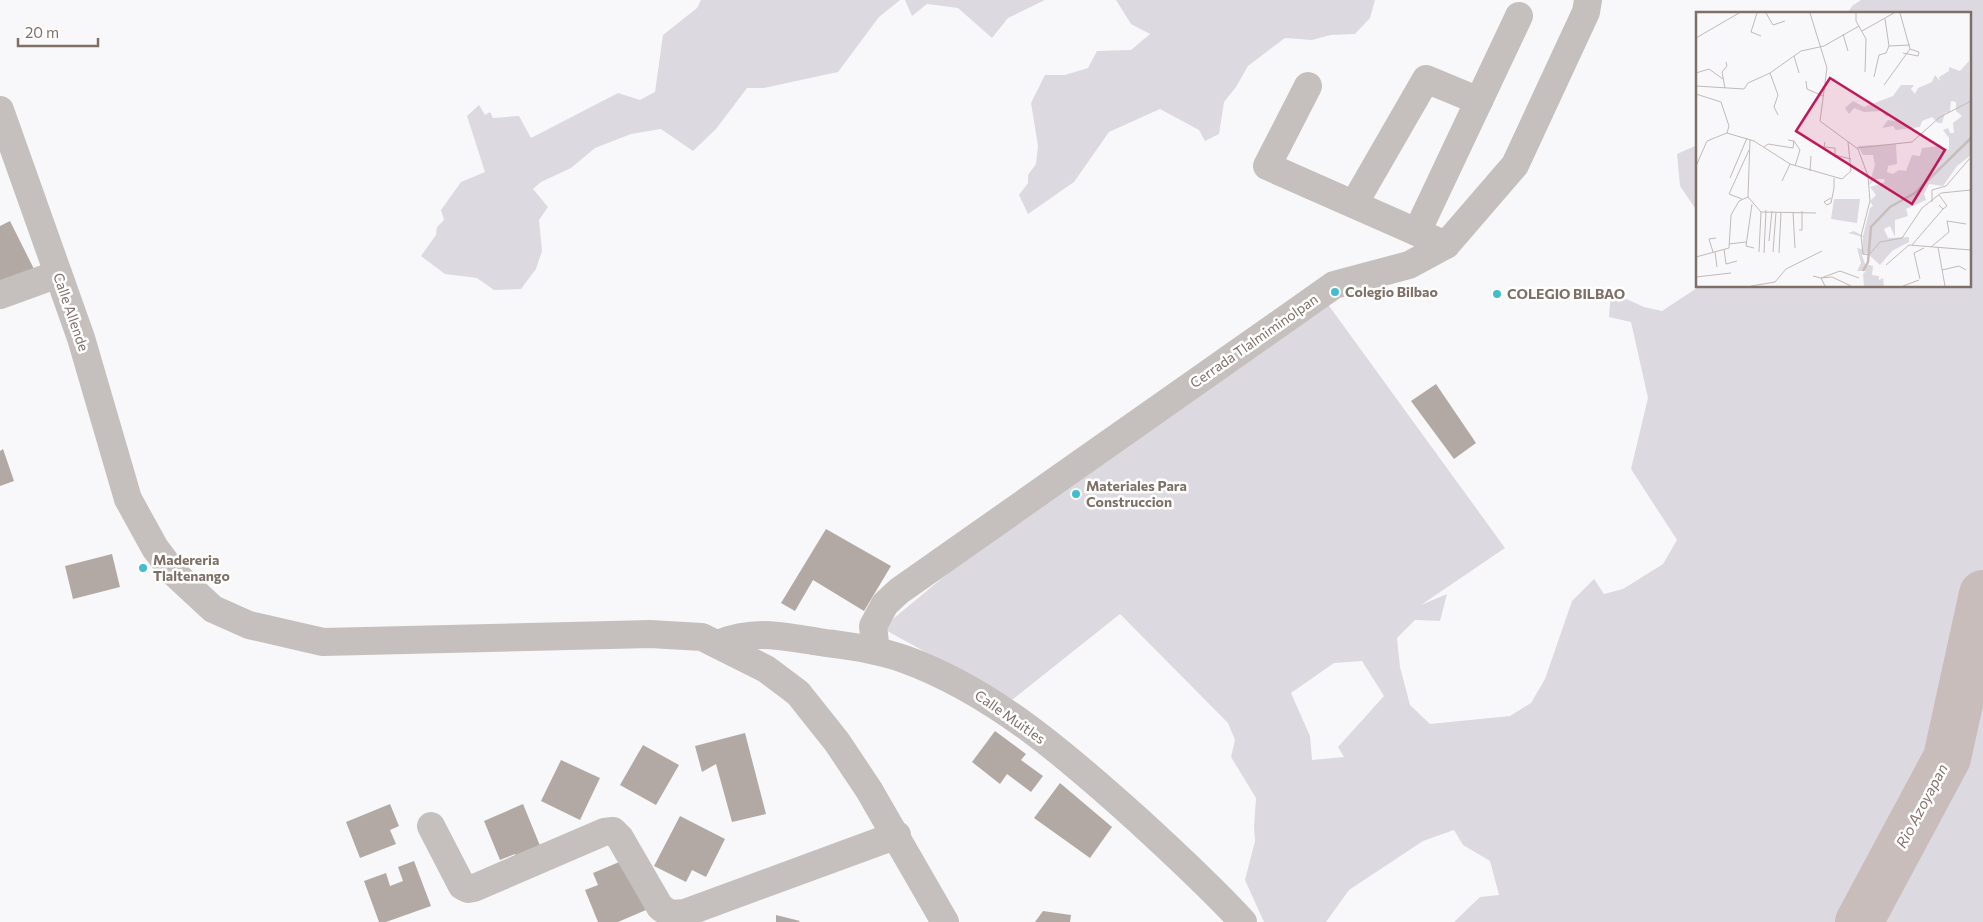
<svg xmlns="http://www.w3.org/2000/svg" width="1983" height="922" viewBox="0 0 1983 922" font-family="Commissioner,sans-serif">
	<rect width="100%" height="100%" fill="#f8f8fa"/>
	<g fill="#ddd9e0" fill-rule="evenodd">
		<polygon points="701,0 900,0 879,17 838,72 764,88 747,88 716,129 693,151 661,129 631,134 595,148 571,168 541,182 533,189 548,207 539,220 542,251 536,269 521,289 494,290 477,278 445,274 421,256 436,235 437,227 444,220 441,210 461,182 485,172 467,116 479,105 485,115 490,112 493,118 519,116 531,138 618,93 640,100 655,92 663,35 697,8"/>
		<polygon points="905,0 1045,0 1008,18 992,38 958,8 927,4 912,16"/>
		<polygon points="1116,0 1375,0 1370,18 1355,34 1331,35 1312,40 1285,38 1248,66 1236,87 1224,102 1219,134 1205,141 1199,130 1160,109 1109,132 1074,182 1028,214 1019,195 1028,183 1028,175 1036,164 1038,146 1031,103 1045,75 1065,75 1088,68 1097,51 1131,50 1150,34 1131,24"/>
		<path d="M 1861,0 L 1983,0 L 1983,922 L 1454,922 L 1480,897 L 1499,895 L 1490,861 L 1463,845 L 1454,830 L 1423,841 L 1349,890 L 1326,922 L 1264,922 L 1245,880 L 1255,841 L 1254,827 L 1256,798 L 1231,757 L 1235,740 L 1228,723 L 1120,614 L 1012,700 L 882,628 L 1023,511 L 1327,303 L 1505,548 L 1421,605 L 1447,594 L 1440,621 L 1415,620 L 1397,638 L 1400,667 L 1410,705 L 1430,724 L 1510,716 L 1531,703 L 1545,679 L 1572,601 L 1594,579 L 1604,594 L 1623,589 L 1663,564 L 1677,540 L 1631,469 L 1648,398 L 1631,322 L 1609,317 L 1611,292 L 1644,307 L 1662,311 L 1700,286 L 1969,286 L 1969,14 L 1847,14 L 1852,6 ZM 1362,661 L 1384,696 L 1338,747 L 1344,757 L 1312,760 L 1310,736 L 1291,693 L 1334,663 Z"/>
		<polygon points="1697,145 1697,211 1680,186 1677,154"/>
	</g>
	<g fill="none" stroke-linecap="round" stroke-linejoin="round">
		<polyline stroke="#c8bdbb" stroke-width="48" points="1859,922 1947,758 1983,594"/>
	</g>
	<g fill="#b2a9a5">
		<polygon points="10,221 35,271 0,289 0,226"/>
		<polygon points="1436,384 1476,443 1454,459 1411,401"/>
		<polygon points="3,449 14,481 0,486 0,451"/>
		<polygon points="826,529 891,566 864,611 813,580 795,611 781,603"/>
		<polygon points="112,554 120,587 73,599 65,566"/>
		<polygon points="995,731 1026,754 1021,760 1043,776 1031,792 1007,774 1000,784 972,762"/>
		<polygon points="745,733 766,814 732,822 716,764 702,772 695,746"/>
		<polygon points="643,745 679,765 656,805 620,785"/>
		<polygon points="561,760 600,778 580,820 541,801"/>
		<polygon points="1060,783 1112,827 1090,858 1034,818"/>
		<polygon points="390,804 399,826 390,830 396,844 360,858 346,822"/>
		<polygon points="523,804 543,853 519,863 515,854 500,860 484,821"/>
		<polygon points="680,816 725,839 706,877 692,870 686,882 654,866"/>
		<polygon points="624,860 646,910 618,922 598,922 585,890 598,885 593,873"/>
		<polygon points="414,861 431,906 386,922 379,922 364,881 386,873 390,886 403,881 398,867"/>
		<polygon points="1043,911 1071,915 1070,922 1035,922"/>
		<polygon points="776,915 800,921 799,922 776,922"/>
	</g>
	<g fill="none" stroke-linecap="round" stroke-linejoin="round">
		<g stroke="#c5c0bd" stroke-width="28">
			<polyline points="1308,86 1267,166 1446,245"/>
			<polyline points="0,110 81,338 128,499 155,548 173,572 213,609 249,625 323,642 650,634 702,637 766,669 798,693 837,742 869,790 945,922"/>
			<polyline points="1354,204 1426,79 1479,101"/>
			<polyline points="1417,232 1519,16"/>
			<polyline points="0,295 58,274"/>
			<path d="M 718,644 C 754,629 781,636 819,642 C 847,646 877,649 904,659 C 993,691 1068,757 1137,819 C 1173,852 1210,886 1243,922"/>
			<polyline points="876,651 873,626 885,604 899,591 1334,285 1409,265 1446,245 1515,165 1586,12 1588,0"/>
			<polyline points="431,826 462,886 468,889 474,888 604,832 613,831 620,838 660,907 670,914 685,913 897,835"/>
		</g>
	</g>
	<g fill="#42bdd0" stroke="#fff" stroke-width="2">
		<circle cx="1335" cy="292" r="5"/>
		<circle cx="1497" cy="294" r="5"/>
		<circle cx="1076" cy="494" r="5"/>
		<circle cx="143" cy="568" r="5"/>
	</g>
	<g text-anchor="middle" stroke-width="5" stroke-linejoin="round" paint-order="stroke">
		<g font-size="14" font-weight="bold" fill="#7f7067" stroke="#fff" text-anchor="start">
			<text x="1345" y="297">Colegio Bilbao</text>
			<text x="1507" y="299">COLEGIO BILBAO</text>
			<text x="1086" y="491">Materiales Para<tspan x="1086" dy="16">Construccion</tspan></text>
			<text x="153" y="565">Madereria<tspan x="153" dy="16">Tlaltenango</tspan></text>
		</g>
		<g font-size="14" fill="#7f7067" stroke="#fff">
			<text transform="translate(71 312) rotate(71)" y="5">Calle Allende</text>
			<text transform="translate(1254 341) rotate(-35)" y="5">Cerrada Tlalmiminolpan</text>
			<text transform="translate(1010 717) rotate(35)" y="5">Calle Muitles</text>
		</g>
		<g font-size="15" font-style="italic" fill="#87726e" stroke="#fff">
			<text transform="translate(1922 806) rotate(-62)" y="5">Rio Azoyapan</text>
		</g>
	</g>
	<g transform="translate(1696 12)">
		<rect width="275" height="275" fill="#f8f8fa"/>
		<path d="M 273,49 L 275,143 L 261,154 L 247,174 L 233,172 L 228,182 L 230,188 L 210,197 L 212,204 L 199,208 L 199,225 L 194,214 L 188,217 L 192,226 L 213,225 L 213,230 L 196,239 L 184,253 L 171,241 L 166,243 L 169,252 L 177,254 L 176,263 L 183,264 L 183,268 L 187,266 L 188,274 L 168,274 L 167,262 L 170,259 L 161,259 L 165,251 L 161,236 L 166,237 L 167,225 L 152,221 L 158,219 L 167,224 L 174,196 L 177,194 L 174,189 L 180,183 L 174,175 L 189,170 L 188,167 L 180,167 L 173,173 L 179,153 L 177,143 L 167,143 L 162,134 L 200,132 L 201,152 L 192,154 L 191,160 L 197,162 L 203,158 L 210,159 L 216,143 L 224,144 L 226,136 L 243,134 L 253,138 L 253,126 L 247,118 L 252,116 L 254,121 L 258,121 L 257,111 L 266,104 L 260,99 L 260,90 L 255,89 L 254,100 L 249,101 L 246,111 L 242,111 L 236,105 L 226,109 L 224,115 L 200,118 L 197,114 L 186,116 L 192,108 L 199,109 L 198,104 L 190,104 L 186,99 L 168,100 L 158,96 L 153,102 L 149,96 L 157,89 L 168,95 L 197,84 L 205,73 L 218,73 L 215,77 L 219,82 L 222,76 L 236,70 L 239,63 L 244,69 L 243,65 L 253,59 L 253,55 L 264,59 ZM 138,187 L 164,187 L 161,211 L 135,207 Z" fill="#ddd9e0"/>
		<path fill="none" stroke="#c8bdbb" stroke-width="2.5" d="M 167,259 L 172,250 L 175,215 L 194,195 L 219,181 L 275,126"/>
		<path fill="none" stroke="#c1bab6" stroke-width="1" d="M 61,1 L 55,20 L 65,24M 70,1 L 77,13 L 89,9M 114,1 L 131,56 L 124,109 L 162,137 L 172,164 L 174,189 L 165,224 L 167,242 L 173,243 L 184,230 L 206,226M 160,1 L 160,9 L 170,27 L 169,60M 166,19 L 198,1M 147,22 L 152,39M 0,26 L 43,1M 193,34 L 214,33M 207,41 L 222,44 L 223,40 L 214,37M 98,44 L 103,61M 0,61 L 13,57 L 27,67M 74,61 L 82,83 L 78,95 L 82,103M 178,65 L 183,43 L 190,41 L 193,34 L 189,7M 110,69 L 111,77 L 127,84M 188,73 L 214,37 L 204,1M 0,74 L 48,77 L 52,71 L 74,61 L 105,39 L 128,34 L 163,14M 29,76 L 26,60 L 31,54 L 30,50M 0,82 L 25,90 L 33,114 L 31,121M 92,128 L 98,129 L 104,138 L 99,154M 129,130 L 128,135 L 139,136 L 139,143 L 155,147M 68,135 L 72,132 L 97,136 L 98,129M 161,136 L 216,130 L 244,105 L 275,89M 0,154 L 11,129 L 31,121 L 58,129 L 94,152 L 146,167 L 155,159 L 152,130M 114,159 L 115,144M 34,166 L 51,126M 86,169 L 94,152M 243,183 L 251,194 L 247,197M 52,185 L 65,200 L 120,201M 52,185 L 54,127M 135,186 L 128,190 L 131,193 L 135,191 L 138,176 L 138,166M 46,187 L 33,182 L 53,138M 236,190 L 236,178 L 250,174 L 275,145M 56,192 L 50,234 L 58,236M 97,200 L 99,236M 103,218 L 106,218 L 106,199M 206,226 L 226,196 L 245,181 L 275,178M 73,229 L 76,199M 33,232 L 50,230M 213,233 L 275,238M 216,233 L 247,197 L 243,193M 235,235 L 253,220 L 251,209 L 270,212M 242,235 L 249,274M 33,236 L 35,203 L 43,189 L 52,185M 28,237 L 30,252 L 41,249M 17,240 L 13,227 L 20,226M 19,240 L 21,255M 63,240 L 65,200M 77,240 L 80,200M 68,241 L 70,198M 83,241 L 85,200M 0,245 L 33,236M 190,253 L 213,233M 246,258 L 263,254 L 270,258M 117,264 L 125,266 L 144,259 L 163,266M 0,265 L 35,261M 224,267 L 218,241 L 228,236M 55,274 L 79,270 L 90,257 L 126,239M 129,274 L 125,266 L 136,265 L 155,274M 207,274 L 223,268"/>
		<path fill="#c2185b" fill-opacity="0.15" stroke="#c2185b" stroke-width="2.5" d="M 134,66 L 249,138 L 216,192 L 100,119 Z"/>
		<rect width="275" height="275" fill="none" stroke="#7f7067" stroke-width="2.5"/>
	</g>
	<path d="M18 38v8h80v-8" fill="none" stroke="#7f7067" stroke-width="2.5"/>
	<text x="25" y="38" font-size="15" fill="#7f7067" stroke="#ffffff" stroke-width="4" paint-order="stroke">20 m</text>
</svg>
